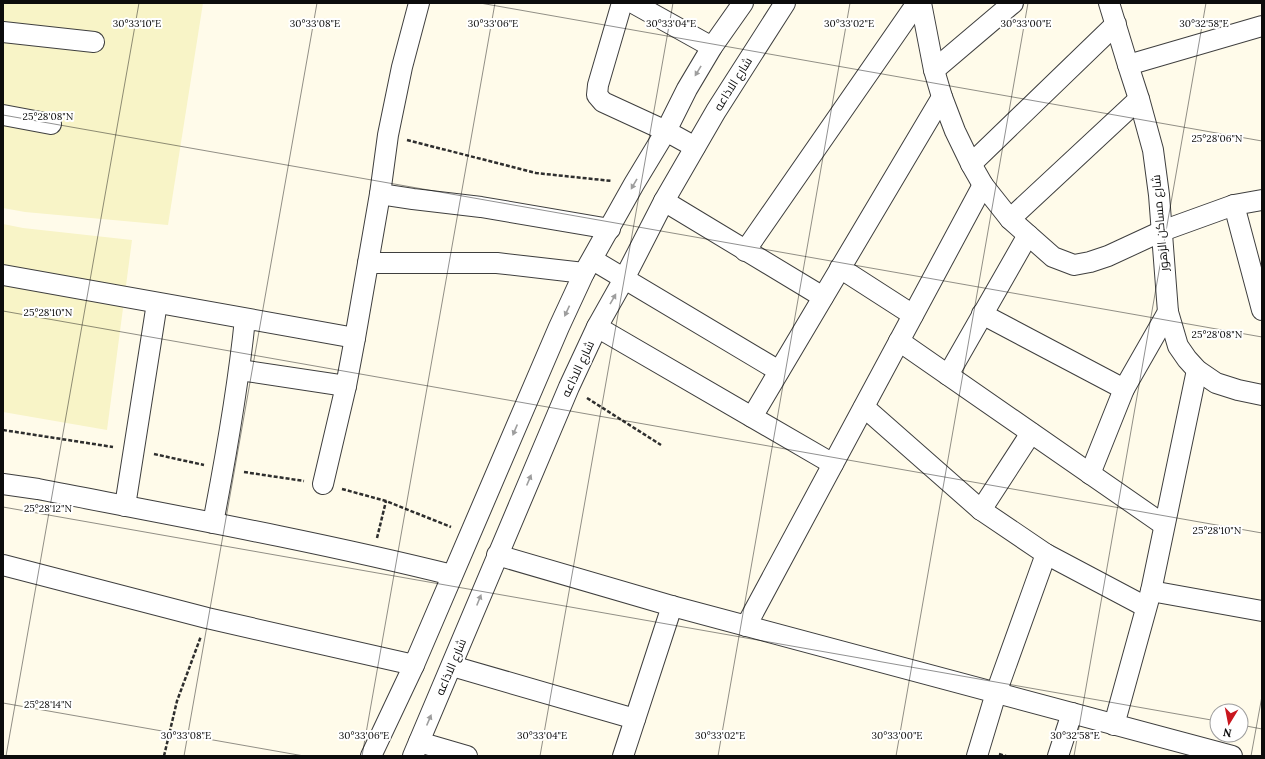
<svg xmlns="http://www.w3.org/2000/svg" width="1265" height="759" viewBox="0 0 1265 759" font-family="Lora,Cairo,serif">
	<rect width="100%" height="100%" fill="#fffbea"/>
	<g fill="#f8f4c7">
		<polygon points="3,3 203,3 168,225 25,212 3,208"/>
		<polygon points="3,224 23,228 132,240 107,430 3,412"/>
	</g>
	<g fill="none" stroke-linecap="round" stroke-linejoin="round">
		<g stroke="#3f3f3f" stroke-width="22">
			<g id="street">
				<polyline points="622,3 598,85 597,95 603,102 666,131 695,147"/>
				<polyline points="633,3 712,47"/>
				<polyline points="921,3 934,70 942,97 955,131 971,164 983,185 1010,219 1053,257 1074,265 1090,262 1108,256 1162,231 1234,205 1262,200"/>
				<polyline points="1109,3 1128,65 1139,99 1153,150 1159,195 1168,312 1178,346 1187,359 1197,370 1216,383 1238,390 1262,395"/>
				<polyline points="3,32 94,42"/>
				<polyline points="1128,65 1262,26"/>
				<polyline points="934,70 1013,3"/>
				<polyline points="3,115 51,124"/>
				<polyline points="971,164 1116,24"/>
				<polyline points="380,194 413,199 481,207 610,229"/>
				<polyline points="664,201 823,297"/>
				<polyline points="1234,205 1262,310"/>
				<polyline points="1010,219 1139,99"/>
				<polyline points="745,251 917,3"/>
				<polyline points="593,260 779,371"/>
				<polyline points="368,263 497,263 584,273"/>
				<polyline points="840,268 913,315"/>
				<polyline points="3,275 355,338"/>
				<polyline points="982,314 1124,389"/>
				<polyline points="597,327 833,464"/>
				<polyline points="899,341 1164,525"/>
				<polyline points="240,370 346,386"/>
				<polyline points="948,375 1028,235"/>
				<polyline points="864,407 981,510 1046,554 1146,607"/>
				<polyline points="752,417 942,97"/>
				<polyline points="1090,474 1124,389 1168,312"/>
				<path d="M 3,484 L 38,489 C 177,516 315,541 452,575"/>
				<polyline points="323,484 346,386 355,338 380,194 388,135 402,67 419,3"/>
				<polyline points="125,506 157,303"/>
				<polyline points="981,510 1031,433"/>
				<path d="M 213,523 C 226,456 238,388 245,319"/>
				<polyline points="497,555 672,606 1232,756"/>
				<polyline points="3,565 207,618 414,665"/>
				<polyline points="1151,591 1262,611"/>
				<polyline points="746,626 983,185"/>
				<polyline points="452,666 635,719"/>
				<polyline points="1114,725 1151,591 1197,370"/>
				<polyline points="419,742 467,756"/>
				<polyline points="371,756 414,665 559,327 584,273 634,184 666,131 687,89 712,47 743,3"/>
				<polyline points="413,756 569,387 597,327 624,279 664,201 716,111 785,3"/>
				<polyline points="623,756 672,606"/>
				<polyline points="977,756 996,693 1046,554"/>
				<polyline points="1058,756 1072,713"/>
			</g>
		</g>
		<g stroke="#2e2e2e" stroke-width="2.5" stroke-dasharray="4 2" stroke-linecap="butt">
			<polyline points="407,140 536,173 612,181"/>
			<polyline points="587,398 661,445"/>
			<polyline points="3,430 113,447"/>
			<polyline points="154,454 204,465"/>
			<polyline points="244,472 304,481"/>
			<polyline points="342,489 386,501 451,527"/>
			<polyline points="377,538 386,501"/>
			<polyline points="999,754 1006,756"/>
			<polyline points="164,756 177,701 201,636"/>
		</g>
		<use href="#street" stroke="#fff" stroke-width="20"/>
	</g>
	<defs><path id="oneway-solid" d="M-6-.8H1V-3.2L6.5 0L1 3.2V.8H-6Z"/></defs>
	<g fill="#9e9e9e">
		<use href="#oneway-solid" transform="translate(698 71) rotate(121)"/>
		<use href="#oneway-solid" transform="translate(634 184) rotate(120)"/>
		<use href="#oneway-solid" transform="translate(613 299) rotate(-60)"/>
		<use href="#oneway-solid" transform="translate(567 311) rotate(115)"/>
		<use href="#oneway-solid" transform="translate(515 430) rotate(113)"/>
		<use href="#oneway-solid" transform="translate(529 480) rotate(-67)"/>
		<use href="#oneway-solid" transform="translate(479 600) rotate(-68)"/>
		<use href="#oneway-solid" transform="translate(429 720) rotate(-67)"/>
	</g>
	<path fill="none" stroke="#0c0c0c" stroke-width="1" stroke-opacity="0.45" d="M 480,3 L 1262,141M 3,115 L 1262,337M 3,311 L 1262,533M 3,507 L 1217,721M 3,703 L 304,756M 1241,725 L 1262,729M 6,756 L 139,3M 184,756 L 317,3M 362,756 L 495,3M 540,756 L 673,3M 718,756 L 850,3M 896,756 L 1028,3M 1074,756 L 1206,3M 1251,756 L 1262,696"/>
	<g text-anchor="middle" stroke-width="4" stroke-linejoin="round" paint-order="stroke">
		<g font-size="12" fill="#0c0c0c" stroke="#fff">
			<text transform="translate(733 84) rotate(-58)" y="4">شارع الاذاعه</text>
			<text transform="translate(1160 223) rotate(-95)" y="4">شارع مساكن الزهور</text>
			<text transform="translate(578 369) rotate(-65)" y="4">شارع الاذاعه</text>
			<text transform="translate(451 667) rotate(-67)" y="4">شارع الاذاعه</text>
		</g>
	</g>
	<g font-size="10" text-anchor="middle" fill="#0c0c0c" stroke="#fff" stroke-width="4" stroke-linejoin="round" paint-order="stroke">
		<text x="137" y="27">30°33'10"E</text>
		<text x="315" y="27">30°33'08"E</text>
		<text x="493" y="27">30°33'06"E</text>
		<text x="671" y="27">30°33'04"E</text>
		<text x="849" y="27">30°33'02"E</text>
		<text x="1026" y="27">30°33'00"E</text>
		<text x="1204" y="27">30°32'58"E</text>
		<text x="48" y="120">25°28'08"N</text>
		<text x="1217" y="142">25°28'06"N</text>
		<text x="48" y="316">25°28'10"N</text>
		<text x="1217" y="338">25°28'08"N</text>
		<text x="48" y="512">25°28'12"N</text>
		<text x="1217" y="534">25°28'10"N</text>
		<text x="48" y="708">25°28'14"N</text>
		<text x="186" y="739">30°33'08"E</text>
		<text x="364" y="739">30°33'06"E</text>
		<text x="542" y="739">30°33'04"E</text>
		<text x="720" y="739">30°33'02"E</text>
		<text x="897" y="739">30°33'00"E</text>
		<text x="1075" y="739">30°32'58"E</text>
	</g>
	<rect width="1265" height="759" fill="none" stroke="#0c0c0c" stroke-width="8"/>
	<g transform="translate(1229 723) rotate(190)"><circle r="19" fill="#ffffff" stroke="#9e9e9e"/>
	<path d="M0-3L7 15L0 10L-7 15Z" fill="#c9161e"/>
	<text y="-6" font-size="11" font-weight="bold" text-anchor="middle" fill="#0c0c0c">N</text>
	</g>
</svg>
